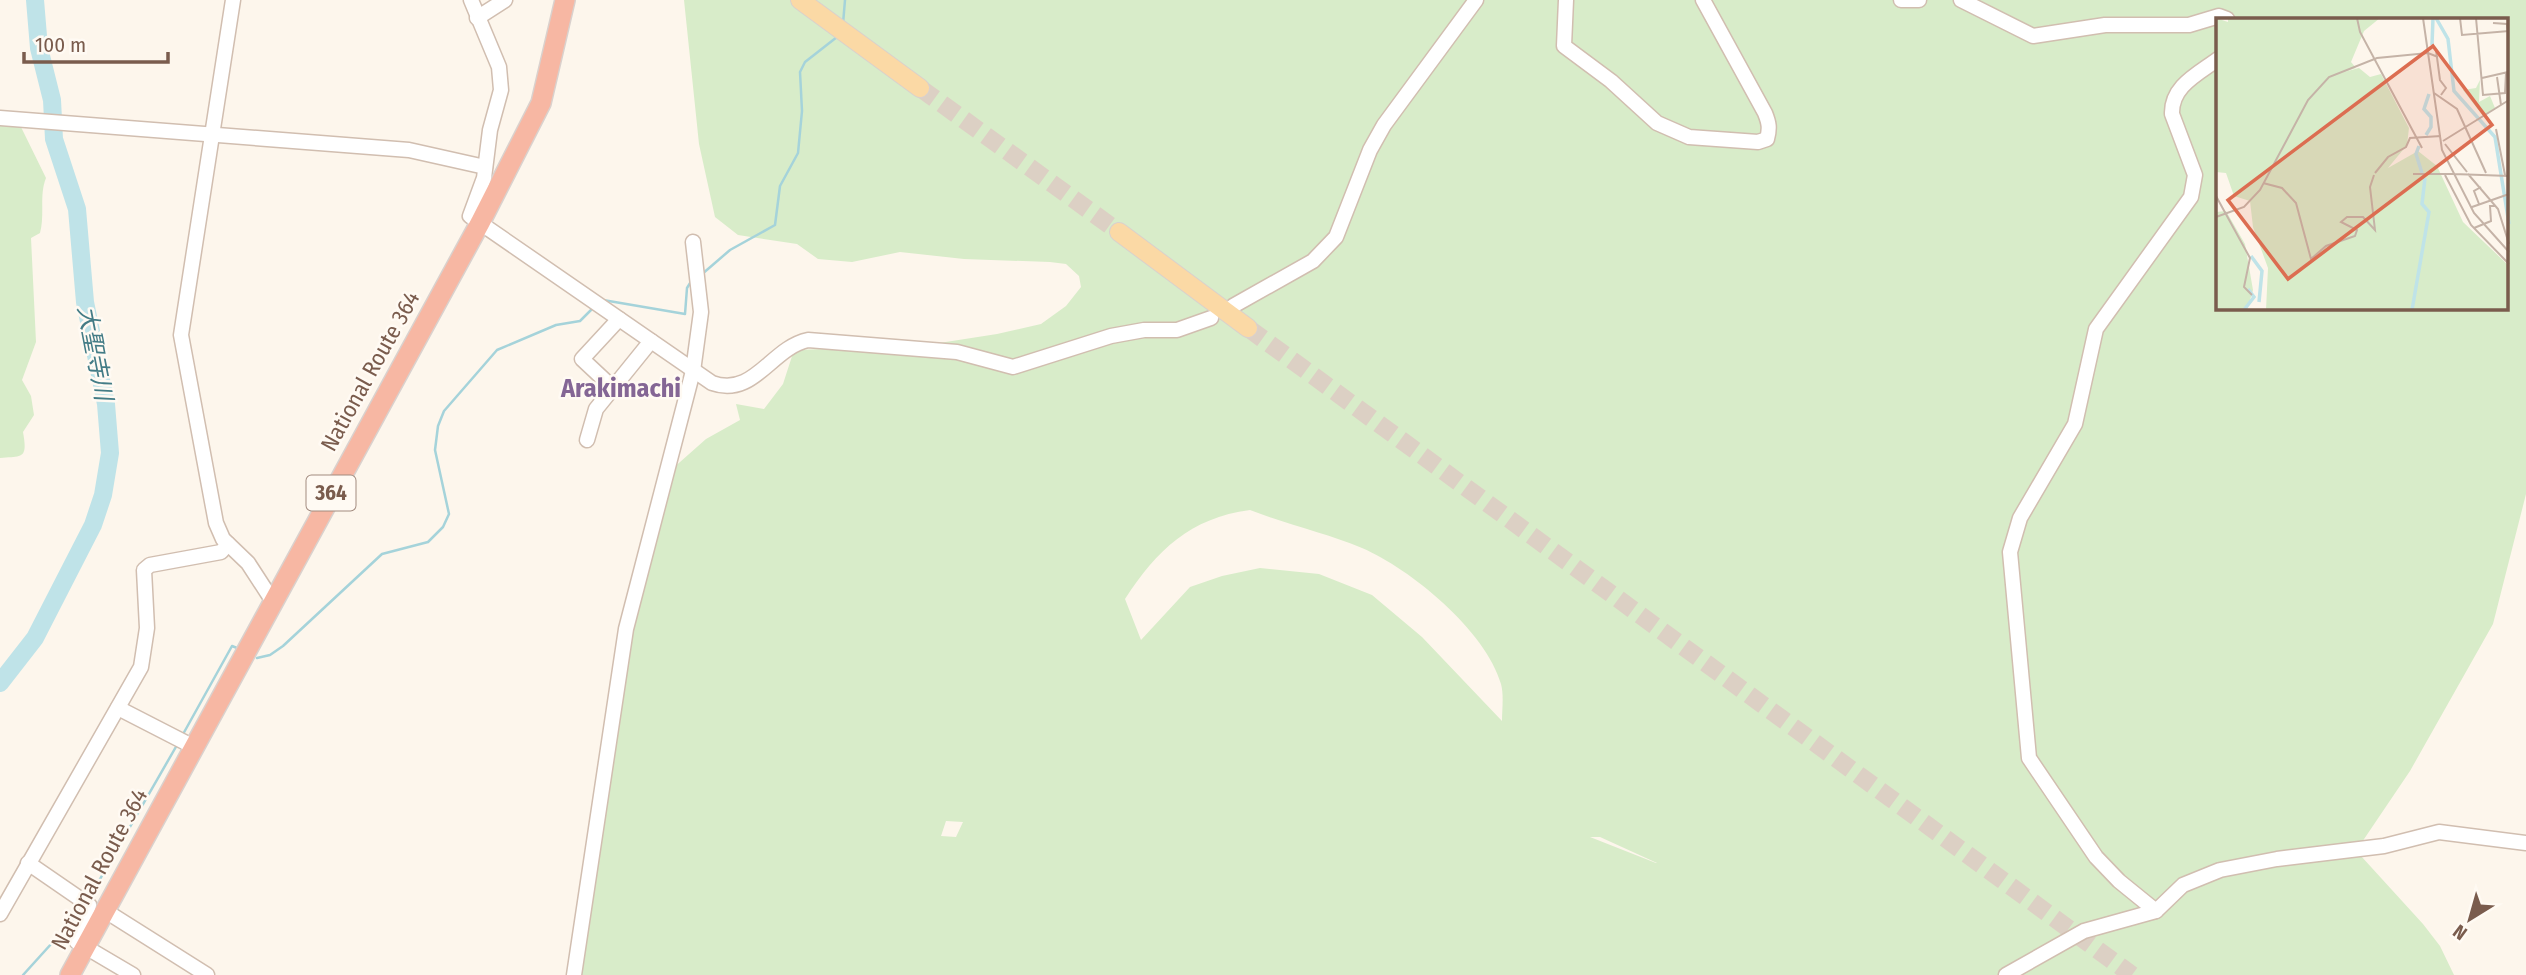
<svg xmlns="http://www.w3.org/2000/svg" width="2526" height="975" viewBox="0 0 2526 975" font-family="'Fira Sans Condensed','Noto Sans JP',sans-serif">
	<rect width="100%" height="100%" fill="#fdf6ec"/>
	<g fill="#d8ecc9" fill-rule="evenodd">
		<path d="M 684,0 L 2526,0 L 2526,494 L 2493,624 L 2410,771 L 2358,848 L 2361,856 L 2423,924 L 2440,946 L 2454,975 L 577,975 L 623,674 L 671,470 L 706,439 L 740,420 L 736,404 L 764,409 L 783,384 L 794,350 L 920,346 L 997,334 L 1041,324 L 1066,306 L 1081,287 L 1079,276 L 1066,264 L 1050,262 L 964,259 L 900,252 L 852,262 L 818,259 L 797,244 L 738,235 L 715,217 L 699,144 ZM 2218,19 L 2507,19 L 2507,308 L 2218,308 ZM 1250,510 C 1286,524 1326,533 1362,548 C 1411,569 1486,631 1501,684 C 1504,695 1502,710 1502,721 L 1422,637 L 1372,595 L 1319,574 L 1260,568 L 1222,576 L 1190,587 L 1141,640 L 1125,599 C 1157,550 1190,518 1250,510 ZM 946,821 L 963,822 L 956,837 L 941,836 ZM 1590,837 L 1600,837 L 1657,863 L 1656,863 Z"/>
		<path d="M 0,123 L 20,125 L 46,178 C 39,195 45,215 40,233 L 31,238 L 36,342 L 22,380 L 31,396 L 34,415 L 23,432 C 28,460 22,456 0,458 Z"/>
	</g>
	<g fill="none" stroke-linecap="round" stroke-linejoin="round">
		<g stroke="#a5d3da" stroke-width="2.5">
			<polyline points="843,24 845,0"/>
			<polyline points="701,275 730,250 775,225 780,186 798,153 802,111 800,72 805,62 837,37"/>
			<polyline points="603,300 685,314 687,288 692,280"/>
			<polyline points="257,658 270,655 283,646 382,554 428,542 443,527 449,514 435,450 438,426 444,411 497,350 556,325 580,321 593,308"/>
			<polyline points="182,736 232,646 237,648"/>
			<polyline points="88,900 177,745"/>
			<polyline points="23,975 81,911"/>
		</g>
		<polyline stroke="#bfe3e8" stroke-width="18" points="0,683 35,638 93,525 103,495 110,453 106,404 85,302 77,209 54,139 52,100 39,48 35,0"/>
		<g stroke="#dcd0c4" stroke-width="18" stroke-dasharray="18 9" stroke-linecap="butt">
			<polyline points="920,88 1119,232"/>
			<polyline points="1248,328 2132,975"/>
		</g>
		<g stroke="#d1beb0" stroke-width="17">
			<g id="minor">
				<polyline points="233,0 181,335 216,523 223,539 248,563 272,600"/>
				<path d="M 471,0 L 499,67 L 501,90 L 490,130 L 484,178 L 470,216 L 712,383 C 754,398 771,348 808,340 L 957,352 L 1013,367 L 1111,336 L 1144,330 L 1177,330 L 1211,318"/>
				<path d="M 1566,0 L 1564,46 L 1611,81 L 1657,123 L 1689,137 L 1758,142 L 1767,139 C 1770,128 1769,123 1765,113 L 1703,0"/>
				<polyline points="1901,0 1919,0"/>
				<polyline points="1961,0 2033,36 2105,25 2189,25 2219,16 2227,19"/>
				<polyline points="477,18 505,0"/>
				<polyline points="0,118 409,150 485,167"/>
				<polyline points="1233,306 1313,261 1336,237 1370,150 1384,125 1476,0"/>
				<polyline points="613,388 582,359 619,319"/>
				<polyline points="587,440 596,409 651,341"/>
				<polyline points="118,708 192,746"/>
				<polyline points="28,863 89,905 77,942 133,975"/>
				<polyline points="104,910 207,975"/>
				<path d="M 2156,911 L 2119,881 L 2096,857 L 2029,758 L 2010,552 L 2020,518 L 2075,424 L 2096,329 L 2191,197 L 2195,175 L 2172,114 C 2171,86 2198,74 2218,59"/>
				<polyline points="0,914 141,667 147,628 144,570 150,565 221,552 228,544"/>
				<polyline points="574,975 626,629 693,371 701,312 693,242"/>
				<polyline points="2006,975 2084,931 2156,911 2183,885 2220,870 2277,859 2384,846 2439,832 2526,843"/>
			</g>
		</g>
		<g stroke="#dad1cd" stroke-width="20">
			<g id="major">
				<polyline points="800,0 920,88"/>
				<polyline points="1119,232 1248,328"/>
			</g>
		</g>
		<g stroke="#dad1cd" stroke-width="22">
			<polyline id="highway" points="70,975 480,223 541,103 565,0"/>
		</g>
		<use href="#minor" stroke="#fff" stroke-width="14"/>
		<use href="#major" stroke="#fbd9a5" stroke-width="18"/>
		<use href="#highway" stroke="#f7b7a3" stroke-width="19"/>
	</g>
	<g text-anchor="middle" stroke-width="5" stroke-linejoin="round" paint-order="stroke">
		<rect fill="#fffaf3" stroke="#a28b7f" stroke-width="2" x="306.5" y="475.5" width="49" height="35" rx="5"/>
		<g font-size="21" font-weight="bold" fill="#7a5c4d">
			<text x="331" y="500">364</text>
		</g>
		<g font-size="23" fill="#7a5c4d" stroke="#fffaf3">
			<text transform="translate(370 371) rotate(-61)" y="8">National Route 364</text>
			<text transform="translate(99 869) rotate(-62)" y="8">National Route 364</text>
		</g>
		<g font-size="24" font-style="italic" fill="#437c86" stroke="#fffaf3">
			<text transform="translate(95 353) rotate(79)" y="8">大聖寺川</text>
		</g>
		<g font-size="26" font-weight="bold" fill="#846695" stroke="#fffaf3">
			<text x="621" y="397">Arakimachi</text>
		</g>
	</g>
	<g transform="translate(2216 18)">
		<rect width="292" height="292" fill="#fdf6ec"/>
		<path d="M 0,0 L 12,4 L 12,0 L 164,0 L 148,13 L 135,44 L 140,50 L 128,54 L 143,50 L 154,59 L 165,56 L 193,110 L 191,127 L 172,150 L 202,133 L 221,148 L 247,204 L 292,247 L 292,292 L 50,292 L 52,250 L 37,209 L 34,183 L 18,178 L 10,155 L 0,154 ZM 264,62 L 263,84 L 274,78 L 279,90 L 267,98 L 247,72 L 260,70 ZM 10,193 L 29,226 L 37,272 L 31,292 L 0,292 L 0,194 Z" fill="#d8ecc9"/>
		<path fill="none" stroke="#bfe3e8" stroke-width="3.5" d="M 220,0 L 232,21 L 238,73 L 279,119 L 293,206M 216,27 L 217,0M 210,117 L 215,109 L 215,99 L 208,91 L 213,76M 203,128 L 200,136 L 206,155M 35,238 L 46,253 L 43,284M 28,292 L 38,279 L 32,271M 196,292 L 213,194 L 206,186 L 209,160"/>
		<path fill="none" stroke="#c5b3a7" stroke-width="2" d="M 141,0 L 144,14 L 206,130M 207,0 L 226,132 L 258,195 L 293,234M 244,0 L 246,17 L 293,13M 260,0 L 267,77 L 289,75 L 290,55M 277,5 L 291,6 L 292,13M 220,32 L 224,62 L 230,70 L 225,77M 281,59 L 285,87M 266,60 L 292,54M 218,75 L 241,91 L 270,155M 280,111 L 289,157M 227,123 L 293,82M 229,126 L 251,154M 159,155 L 172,139 L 190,129 L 194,120 L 225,118M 197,156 L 238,156M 238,156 L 293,158M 252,156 L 282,191 L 293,226M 229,157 L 255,207 L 293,246M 47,165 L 66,170 L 80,185 L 95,241 L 110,228 L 139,218 L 141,212 L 125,204 L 131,199 L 147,199 L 159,212 L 154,169 L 158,157M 0,178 L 34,240 L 28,269 L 36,277M 263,186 L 258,173 L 265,169M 256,189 L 293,176M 0,199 L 28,189 L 44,172 L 92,82 L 113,59 L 161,40 L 212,35 L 222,39M 258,210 L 275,203 L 274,188 L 279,188"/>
		<path fill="#dc6d51" fill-opacity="0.15" stroke="#dc6d51" stroke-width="3.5" d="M 217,28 L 276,107 L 72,261 L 12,182 Z"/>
		<rect width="292" height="292" fill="none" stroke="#7a5c4d" stroke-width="3.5"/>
	</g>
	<g transform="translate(2470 919) rotate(217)" stroke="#fffaf3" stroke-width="5" paint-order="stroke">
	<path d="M0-5L12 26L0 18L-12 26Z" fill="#7a5c4d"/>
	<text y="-10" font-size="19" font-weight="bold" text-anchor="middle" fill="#7a5c4d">N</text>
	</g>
	<path d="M24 52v10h144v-10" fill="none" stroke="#7a5c4d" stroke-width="3.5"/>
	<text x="35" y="52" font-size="21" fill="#7a5c4d" stroke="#fffaf3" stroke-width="5" paint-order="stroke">100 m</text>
</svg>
